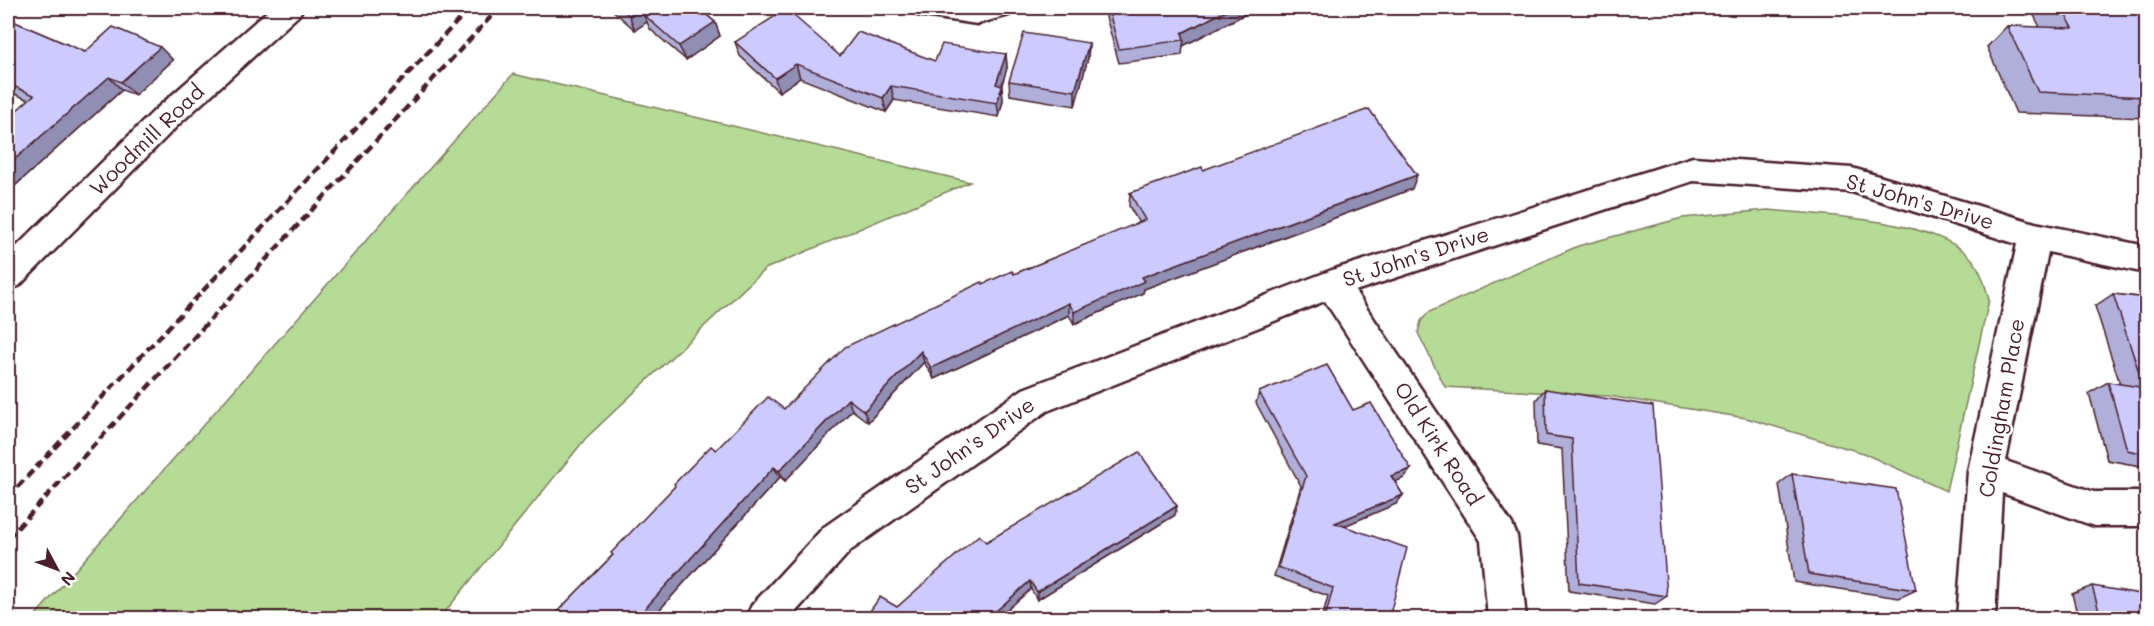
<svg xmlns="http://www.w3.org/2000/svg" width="2154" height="626" viewBox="0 0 2154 626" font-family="Mali,sans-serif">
	<rect width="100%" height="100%" fill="#fff"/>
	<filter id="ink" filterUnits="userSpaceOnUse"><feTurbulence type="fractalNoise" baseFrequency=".0167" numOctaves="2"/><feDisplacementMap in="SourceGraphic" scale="12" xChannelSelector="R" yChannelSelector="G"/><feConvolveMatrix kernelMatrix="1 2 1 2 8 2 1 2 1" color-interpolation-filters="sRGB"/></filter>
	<g filter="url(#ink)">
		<g fill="#b5db96" stroke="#807d60" stroke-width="1.5">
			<polygon points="513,74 970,182 765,269 586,438 440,618 33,618"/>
			<path d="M 1768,210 C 1820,215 1931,219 1968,255 C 1981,267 1985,285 1989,300 L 1946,491 L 1863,453 L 1746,418 L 1608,396 L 1445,387 L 1418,333 L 1421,321 L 1429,312 L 1578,246 L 1682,218 Z"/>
		</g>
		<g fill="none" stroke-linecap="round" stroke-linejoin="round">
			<g stroke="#4a1f2b" stroke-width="5">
				<g id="minor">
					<polygon points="271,8 303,8 299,15 177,126 19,286 8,290 8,255 155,110"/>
					<polygon points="913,8 1013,8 1009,15 977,24 917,15"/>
					<polygon points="1693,157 1852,168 2035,223 2146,246 2146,273 2048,252 2006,461 2094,492 2146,492 2146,526 2094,526 2002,493 1995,618 1957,618 1968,471 2017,244 1852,192 1693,181 1355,291 1512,524 1517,536 1526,618 1488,618 1481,541 1325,301 1047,411 850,551 790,618 746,618 752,605 824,527 1023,389 1332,270"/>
				</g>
			</g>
			<use href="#minor" fill="#fff" fill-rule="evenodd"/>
			<g stroke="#4a1f2b" stroke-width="4.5" stroke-dasharray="9 4.5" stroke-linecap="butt">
				<polyline points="8,497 470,8"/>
				<polyline points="8,538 499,8"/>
			</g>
		</g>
		<g fill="#b0afda" stroke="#4a1f2b" stroke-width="1.5">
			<polygon points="610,8 698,8 715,22 720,36 686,60 650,29 647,22 635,30"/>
			<polygon points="1107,8 1257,8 1183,46 1182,55 1119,63 1106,17"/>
			<polygon points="2030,8 2146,8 2146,118 2016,113 1987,47 2007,26 2040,27"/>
			<polygon points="8,19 85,52 173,60 135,95 122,90 8,192 8,118 29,100 8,91"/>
			<polygon points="735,42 840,56 935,61 1006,54 1007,68 1001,86 1003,100 999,117 894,100 886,112 800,78 779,92 740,56"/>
			<polygon points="1089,43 1088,58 1075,106 1010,95 1009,81"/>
			<polygon points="1203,170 1412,189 1144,289 1143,293 1074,324 1069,315 934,379 924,362 868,422 852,410 785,481 780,477 652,618 551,618 716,450 784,409 983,284 1014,274 1139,223 1129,206 1130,193"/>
			<polygon points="2113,294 2146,298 2146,467 2107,460 2089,393 2108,382 2120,384 2095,306"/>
			<polygon points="1545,389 1667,596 1655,604 1569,591 1562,449 1537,445 1536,400"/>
			<polygon points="1259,392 1353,410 1404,478 1395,482 1403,495 1396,504 1344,526 1389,618 1322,618 1328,596 1274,576 1301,486 1256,403"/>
			<polygon points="1792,474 1916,590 1899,598 1794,582 1779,484"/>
			<polygon points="1175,515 1037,600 1031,589 897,607 986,542"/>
			<polygon points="2092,586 2146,618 2078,618 2072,594"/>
		</g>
		<g fill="#908eb2" stroke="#4a1f2b" stroke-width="1.5">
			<polygon points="641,8 670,8 643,14 647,22 635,30 629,15"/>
			<polygon points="1231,8 1257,8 1183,46 1184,40 1182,33"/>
			<polygon points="715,22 720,36 686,60 679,46"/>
			<polygon points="1089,43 1088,58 1075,106 1075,91"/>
			<polygon points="160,47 173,60 135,95 121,82"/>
			<polygon points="1006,54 1007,68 998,98 996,84"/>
			<polygon points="796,64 800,78 779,92 775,78"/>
			<polygon points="109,77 122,90 8,192 8,165"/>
			<polygon points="891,86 894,100 886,112 883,98"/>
			<polygon points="1002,86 1003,100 999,117 997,103"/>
			<polygon points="1417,175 1412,189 1144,289 1143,293 1074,324 1074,312 1142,277"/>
			<polygon points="1069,303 1069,315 934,379 931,368"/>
			<polygon points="921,351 924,362 868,422 864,411"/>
			<polygon points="848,399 852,410 785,481 779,471"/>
			<polygon points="774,467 780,477 652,618 646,618 640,614"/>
			<polygon points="1411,469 1404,478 1385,486 1391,476"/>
			<polygon points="1403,495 1396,504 1330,532 1335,523"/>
			<polygon points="1177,506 1175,515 1037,600 1037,592"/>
			<polygon points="1030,581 1031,589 998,618 988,618"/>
		</g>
		<g fill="#cdcbfe" stroke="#4a1f2b" stroke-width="1.5">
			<polygon points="620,8 641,8 629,15"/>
			<polygon points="654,8 698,8 715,22 679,46 643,14"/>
			<polygon points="1108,8 1231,8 1182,33 1184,40 1119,49"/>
			<polygon points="2062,8 2146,8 2146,97 2038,92 2007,26 2073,28"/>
			<polygon points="786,9 840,56 858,32 935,61 942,44 1006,54 996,84 1002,86 997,103 891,86 883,98 796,64 775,78 735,42"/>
			<polygon points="8,19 85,52 113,27 160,47 121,82 109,77 8,165 8,118 34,95 8,84"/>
			<polygon points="1024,33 1089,43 1075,91 1009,81"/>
			<polygon points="1369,109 1417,175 1142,277 1145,281 1074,312 1069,303 931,368 921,351 864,411 848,399 779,471 774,467 640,614 643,616 641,618 551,618 613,555 611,553 675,486 674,484 711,446 716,450 768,397 784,409 845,347 982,282 983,284 1012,271 1014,274 1145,220 1130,193 1202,167 1203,170"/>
			<polygon points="2113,294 2146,298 2146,382 2142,381"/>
			<polygon points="1327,365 1353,410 1371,403 1411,469 1391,476 1403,495 1335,523 1407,548 1389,618 1325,618 1333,588 1278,567 1306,476 1259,392"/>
			<polygon points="2108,382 2146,388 2146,454 2127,450"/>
			<polygon points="1545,389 1653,406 1667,596 1579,583 1572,439 1546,435"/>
			<polygon points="1139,452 1177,506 1037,592 1030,581 988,618 865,618 880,597 897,607 979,535 986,542"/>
			<polygon points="1792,474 1896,489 1916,590 1809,574"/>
			<polygon points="2092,586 2146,595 2146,618 2101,618"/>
		</g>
	</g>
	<g text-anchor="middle" stroke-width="5" stroke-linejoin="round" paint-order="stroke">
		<g font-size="21" fill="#4a1f2b" stroke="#fff">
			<text transform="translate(147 140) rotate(-44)" y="7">Woodmill Road</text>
			<text transform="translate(1920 202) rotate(16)" y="7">St John's Drive</text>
			<text transform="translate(1416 257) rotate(-18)" y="7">St John's Drive</text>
			<text transform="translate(2002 408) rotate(-80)" y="7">Coldingham Place</text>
			<text transform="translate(1438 444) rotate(57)" y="7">Old Kirk Road</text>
			<text transform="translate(970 446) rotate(-35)" y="7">St John's Drive</text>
		</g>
	</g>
	<rect width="2154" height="626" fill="none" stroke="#fff" stroke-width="30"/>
	<rect x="15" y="15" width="2124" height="596" fill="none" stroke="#4a1f2b" stroke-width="2" filter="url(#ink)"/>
	<g transform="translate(57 569) rotate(131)" stroke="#ffffff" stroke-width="4.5" paint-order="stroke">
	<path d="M0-4.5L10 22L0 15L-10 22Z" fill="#4a1f2b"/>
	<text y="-9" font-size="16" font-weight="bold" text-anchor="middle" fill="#4a1f2b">N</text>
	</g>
</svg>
